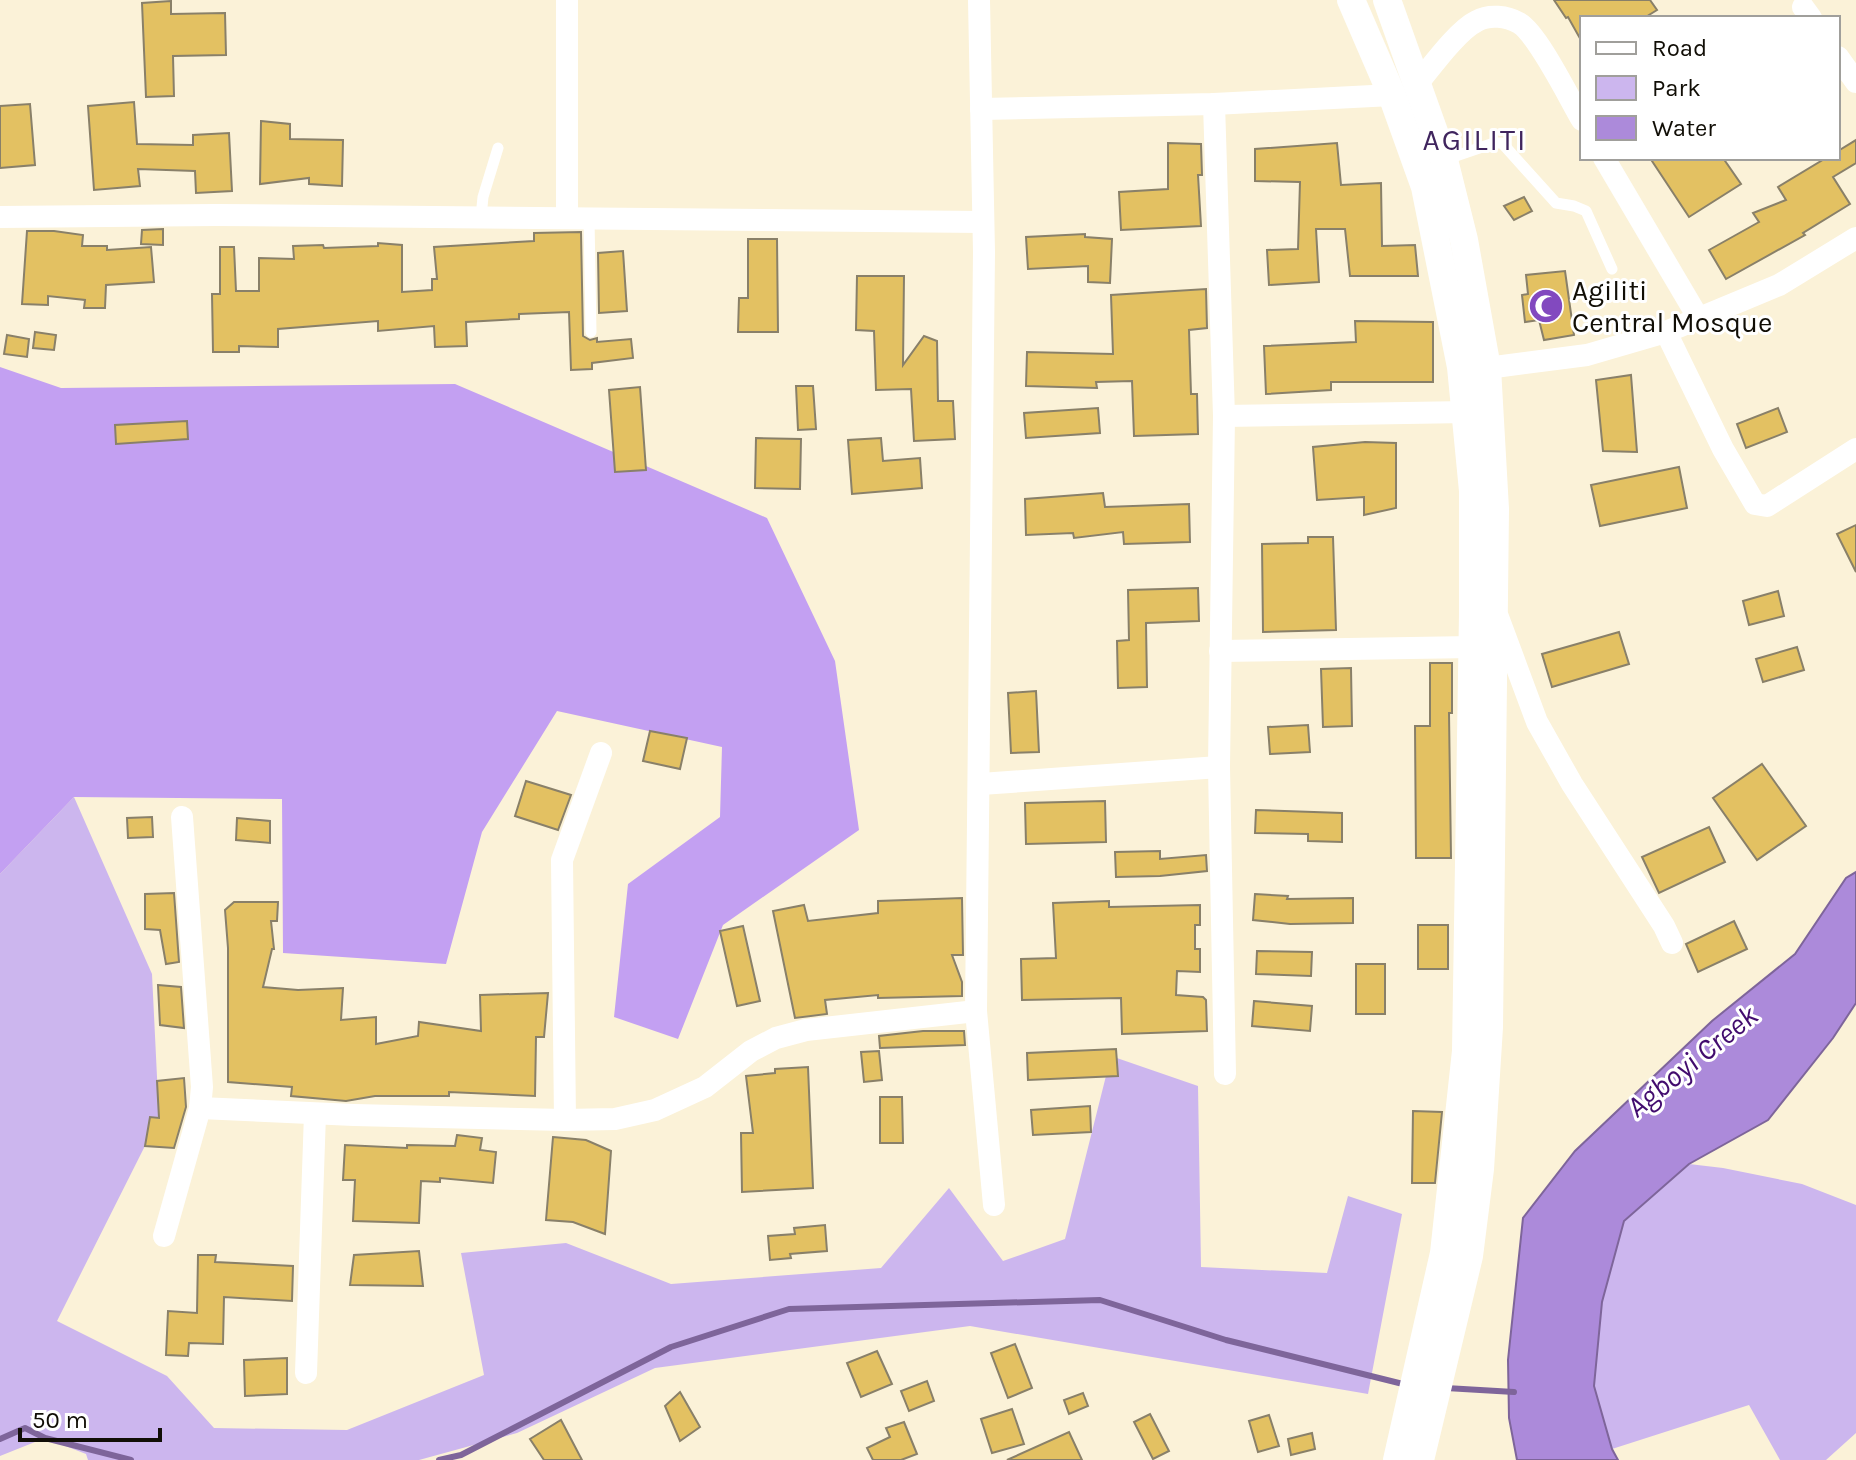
<svg xmlns="http://www.w3.org/2000/svg" width="1856" height="1460" viewBox="0 0 1856 1460" font-family="Karla,sans-serif">
	<rect width="100%" height="100%" fill="#fbf2d8"/>
	<g fill="#ccb6ee">
		<polygon points="74,797 152,974 159,1118 57,1321 167,1376 214,1428 347,1430 484,1375 461,1253 566,1243 671,1284 881,1268 949,1188 1003,1261 1065,1239 1111,1056 1198,1086 1201,1267 1327,1273 1348,1196 1402,1214 1368,1394 970,1326 655,1368 517,1433 419,1460 88,1460 86,1454 45,1438 0,1456 0,874"/>
		<polygon points="1689,1164 1723,1168 1802,1184 1856,1205 1856,1433 1826,1460 1780,1460 1749,1405 1612,1449 1594,1386 1602,1302 1624,1220"/>
	</g>
	<polygon fill="#c3a0f2" points="0,367 61,388 455,384 767,518 835,661 859,830 723,925 678,1039 614,1017 628,884 720,817 722,747 557,711 482,832 446,964 283,953 282,799 74,797 0,874"/>
	<polygon fill="#ac8ada" stroke="#7e659a" stroke-width="2" points="1856,872 1856,1003 1833,1038 1768,1120 1689,1164 1624,1221 1602,1302 1594,1386 1612,1449 1618,1460 1517,1460 1509,1418 1508,1360 1523,1218 1575,1151 1712,1021 1795,954 1846,878"/>
	<g fill="none" stroke-linecap="round" stroke-linejoin="round">
		<g stroke="#7e659a" stroke-width="6">
			<polyline points="1446,1388 1514,1392"/>
			<polyline points="0,1439 25,1428 45,1438 131,1460"/>
			<polyline points="439,1460 461,1455 671,1347 789,1309 1100,1300 1226,1340 1407,1385"/>
		</g>
	</g>
	<g fill="#e3c162" stroke="#898069" stroke-width="2">
		<polygon points="1554,0 1650,0 1657,10 1644,18 1582,18 1582,42 1568,17 1566,18"/>
		<polygon points="171,1 171,14 225,13 226,55 173,56 174,96 146,97 142,3"/>
		<polygon points="134,102 137,144 193,145 193,135 229,133 232,191 196,193 195,171 138,169 140,186 94,190 88,106"/>
		<polygon points="30,104 35,165 0,168 0,106"/>
		<polygon points="261,121 290,124 290,139 343,140 342,186 309,184 309,178 260,184"/>
		<polygon points="1856,140 1856,163 1833,177 1850,204 1803,233 1805,235 1726,279 1709,250 1759,222 1753,213 1786,200 1778,187 1826,158 1838,158 1838,151"/>
		<polygon points="1168,143 1201,144 1202,175 1198,175 1201,226 1121,230 1119,192 1168,189"/>
		<polygon points="1337,143 1341,185 1381,183 1382,246 1415,245 1418,276 1350,276 1345,229 1316,229 1319,282 1269,285 1267,250 1298,249 1300,182 1255,181 1255,149"/>
		<polygon points="1650,158 1723,158 1741,184 1689,217"/>
		<polygon points="1524,197 1532,211 1514,220 1504,206"/>
		<polygon points="163,229 163,245 141,244 142,230"/>
		<polygon points="27,231 54,231 83,235 82,246 107,246 107,250 151,247 154,282 106,285 105,308 84,308 85,300 48,296 48,305 22,304"/>
		<polygon points="581,232 583,336 590,340 597,338 597,342 631,339 633,358 592,363 592,369 571,370 569,312 519,314 519,319 466,322 467,346 435,347 434,326 378,331 378,321 278,329 278,347 239,346 239,352 213,352 212,294 220,294 220,247 234,247 236,291 259,291 259,258 294,259 293,246 323,245 324,248 378,246 378,243 402,245 402,292 432,290 432,279 437,279 434,247 534,241 534,233"/>
		<polygon points="1085,234 1085,237 1112,239 1110,283 1088,282 1088,266 1028,269 1026,237"/>
		<polygon points="748,239 777,239 778,332 738,332 739,298 748,298"/>
		<polygon points="623,251 627,311 599,313 598,253"/>
		<polygon points="1565,271 1574,335 1544,340 1539,320 1525,322 1522,295 1528,294 1526,275"/>
		<polygon points="857,276 904,276 903,365 924,336 937,341 938,401 953,401 955,439 914,441 911,389 876,390 874,331 856,330"/>
		<polygon points="1206,289 1207,328 1189,330 1191,394 1197,394 1198,434 1134,436 1132,381 1096,382 1097,388 1026,386 1027,352 1113,354 1111,295"/>
		<polygon points="1355,321 1433,322 1433,382 1331,382 1331,390 1266,394 1264,346 1356,342"/>
		<polygon points="35,332 56,335 54,350 33,348"/>
		<polygon points="7,335 29,339 27,357 4,354"/>
		<polygon points="1631,375 1637,452 1603,451 1596,380"/>
		<polygon points="796,386 813,386 816,429 798,430"/>
		<polygon points="640,387 646,470 615,472 609,390"/>
		<polygon points="1098,408 1100,433 1026,438 1024,413"/>
		<polygon points="1778,408 1787,432 1746,448 1737,424"/>
		<polygon points="187,421 188,439 116,444 115,425"/>
		<polygon points="756,438 801,439 800,489 755,488"/>
		<polygon points="881,438 883,461 920,458 922,488 852,494 848,440"/>
		<polygon points="1365,442 1396,443 1396,508 1364,515 1364,497 1317,500 1313,447"/>
		<polygon points="1679,467 1687,508 1600,526 1591,485"/>
		<polygon points="1103,493 1105,507 1189,504 1190,542 1124,544 1123,532 1074,538 1073,533 1026,535 1025,499"/>
		<polygon points="1856,525 1856,572 1837,534"/>
		<polygon points="1308,537 1333,537 1336,630 1263,632 1262,544 1308,543"/>
		<polygon points="1198,588 1199,621 1146,623 1147,687 1118,688 1117,641 1129,640 1128,590"/>
		<polygon points="1778,591 1784,616 1749,625 1743,601"/>
		<polygon points="1619,632 1629,664 1552,687 1542,654"/>
		<polygon points="1797,647 1804,670 1763,682 1756,659"/>
		<polygon points="1430,663 1452,663 1452,713 1449,713 1451,858 1416,858 1415,726 1430,726"/>
		<polygon points="1351,668 1352,726 1323,727 1321,669"/>
		<polygon points="1036,691 1039,752 1011,753 1008,693"/>
		<polygon points="1308,725 1310,752 1270,754 1268,727"/>
		<polygon points="650,731 687,738 680,769 643,761"/>
		<polygon points="1762,764 1806,826 1757,860 1713,798"/>
		<polygon points="526,781 571,795 558,830 515,816"/>
		<polygon points="1105,801 1106,842 1026,844 1025,803"/>
		<polygon points="1256,810 1342,813 1342,842 1308,841 1308,834 1255,833"/>
		<polygon points="152,817 153,837 128,838 127,818"/>
		<polygon points="237,818 270,821 270,843 236,840"/>
		<polygon points="1709,827 1725,862 1659,893 1642,857"/>
		<polygon points="1160,851 1160,859 1206,855 1207,871 1160,876 1116,877 1115,852"/>
		<polygon points="174,893 179,962 166,964 160,930 145,929 145,894"/>
		<polygon points="1255,894 1288,896 1287,899 1353,898 1353,923 1290,924 1253,920"/>
		<polygon points="962,898 963,955 952,955 962,982 962,996 878,998 878,995 825,1000 827,1014 795,1018 773,911 804,905 808,921 878,913 878,901"/>
		<polygon points="1109,901 1109,907 1200,905 1200,925 1195,925 1195,949 1200,949 1200,972 1177,971 1176,995 1203,997 1206,1000 1207,1031 1122,1034 1121,998 1022,1000 1021,959 1056,958 1053,903"/>
		<polygon points="234,902 278,902 277,921 271,921 274,949 272,949 263,987 298,990 343,988 341,1020 376,1017 376,1044 418,1036 419,1022 481,1031 480,995 548,993 544,1037 536,1037 535,1096 449,1092 449,1096 375,1096 346,1101 291,1096 292,1087 228,1082 228,948 225,910"/>
		<polygon points="1734,921 1747,949 1698,972 1686,944"/>
		<rect x="1418" y="925" width="30" height="44"/>
		<polygon points="743,926 760,1001 737,1006 720,931"/>
		<polygon points="1257,951 1312,952 1311,976 1256,974"/>
		<rect x="1356" y="964" width="29" height="50"/>
		<polygon points="158,985 181,987 184,1028 160,1025"/>
		<polygon points="1254,1001 1312,1006 1310,1031 1252,1026"/>
		<polygon points="923,1031 964,1031 965,1045 880,1048 879,1036"/>
		<polygon points="1116,1049 1118,1076 1028,1080 1027,1053"/>
		<polygon points="879,1051 882,1080 864,1082 861,1052"/>
		<polygon points="808,1067 813,1188 742,1192 741,1133 753,1133 746,1076 775,1073 775,1069"/>
		<polygon points="184,1078 186,1107 174,1148 145,1146 150,1117 159,1118 157,1081"/>
		<polygon points="880,1097 902,1097 903,1143 880,1143"/>
		<polygon points="1090,1106 1091,1132 1033,1135 1031,1110"/>
		<polygon points="1413,1111 1442,1112 1435,1183 1412,1183"/>
		<polygon points="457,1135 482,1138 480,1150 496,1152 493,1183 440,1178 440,1182 421,1181 419,1223 353,1221 355,1180 343,1180 345,1145 407,1148 407,1145 455,1146"/>
		<polygon points="553,1137 586,1140 611,1151 605,1234 573,1222 546,1220"/>
		<polygon points="825,1225 827,1251 790,1254 791,1258 770,1260 768,1236 795,1234 794,1228"/>
		<polygon points="419,1251 423,1286 350,1285 354,1255"/>
		<polygon points="198,1255 216,1255 215,1262 293,1266 292,1301 224,1297 223,1344 189,1343 188,1356 166,1355 168,1311 197,1313"/>
		<polygon points="1015,1344 1032,1388 1008,1398 991,1353"/>
		<polygon points="877,1351 892,1384 861,1397 847,1363"/>
		<polygon points="287,1358 287,1394 245,1396 244,1360"/>
		<polygon points="927,1381 934,1401 909,1411 901,1391"/>
		<polygon points="680,1392 700,1427 680,1441 665,1406"/>
		<polygon points="1083,1393 1088,1406 1069,1414 1064,1400"/>
		<polygon points="1012,1409 1024,1444 992,1453 981,1419"/>
		<polygon points="1150,1414 1169,1451 1153,1459 1134,1422"/>
		<polygon points="1269,1415 1279,1446 1258,1452 1249,1421"/>
		<polygon points="561,1420 582,1460 544,1460 530,1439"/>
		<polygon points="904,1422 917,1454 901,1460 873,1460 867,1448 890,1437 886,1428"/>
		<polygon points="1069,1432 1082,1460 1007,1460"/>
		<polygon points="1312,1433 1315,1449 1291,1455 1288,1439"/>
	</g>
	<g fill="none" stroke-linecap="round" stroke-linejoin="round">
		<g stroke="#fff" stroke-width="11">
			<polyline points="1444,160 1494,143 1502,143 1556,203 1574,206 1586,211 1612,269"/>
			<polyline points="481,217 483,197 498,148"/>
			<polyline points="589,218 591,332"/>
		</g>
		<g stroke="#fff" stroke-width="22">
			<polyline points="567,0 567,218"/>
			<polyline points="979,0 984,252 976,1011 994,1205"/>
			<polyline points="1803,7 1811,18"/>
			<polyline points="1838,57 1856,82"/>
			<path d="M 1418,83 C 1432,66 1458,30 1477,21 C 1489,14 1507,16 1519,23 C 1538,34 1569,98 1582,120"/>
			<polyline points="1214,104 1224,416 1219,767 1225,1074"/>
			<polyline points="981,109 1214,104 1392,95"/>
			<polyline points="1604,158 1699,319"/>
			<polyline points="0,217 216,215 983,222"/>
			<polyline points="1666,332 1723,449 1755,504 1767,506 1856,449"/>
			<polyline points="1487,368 1587,355 1666,332 1779,285 1856,238"/>
			<polyline points="1224,416 1467,412"/>
			<polyline points="1498,617 1537,722 1572,784 1664,926 1672,943"/>
			<polyline points="1220,651 1473,647"/>
			<polyline points="981,784 1219,767"/>
			<polyline points="200,1108 354,1115 565,1120 615,1119 655,1110 705,1087 751,1051 776,1038 806,1030 976,1011"/>
			<polyline points="565,1120 562,860 601,753"/>
			<polyline points="164,1236 200,1108 202,1087 182,817"/>
			<polyline points="306,1373 315,1114"/>
		</g>
		<g stroke="#fff" stroke-width="28">
			<polyline points="1351,0 1392,95 1425,187 1461,367 1473,491 1473,613 1466,1051 1444,1253 1397,1460"/>
			<polyline points="1387,0 1444,160 1464,240 1487,368 1495,509 1489,1027 1480,1169 1469,1256 1420,1460"/>
		</g>
	</g>
	<defs>
		<g id="mosque-disc" transform="scale(1.8)"><circle r="9.5" fill="#8249bf" stroke="#fff"/><path d="M3.5-4.9A6 6 0 1 0 3.5 4.9A5 5 0 1 1 3.5-4.9Z" fill="#fff"/></g>
	</defs>
	<g fill-rule="evenodd">
		<use href="#mosque-disc" x="1546" y="306"/>
	</g>
	<g text-anchor="middle" stroke-width="6" stroke-linejoin="round" paint-order="stroke">
		<g font-size="28" fill="#110e06" stroke="#fff" text-anchor="start">
			<text x="1572" y="300">Agiliti<tspan x="1572" dy="32">Central Mosque</tspan></text>
		</g>
		<g font-size="30" letter-spacing="2" fill="#40255e" stroke="#fff">
			<text x="1475" y="150">AGILITI</text>
		</g>
		<g font-size="30" font-style="italic" fill="#420c6e" stroke="#fff">
			<text transform="translate(1692 1061) rotate(-39)" y="10">Agboyi Creek</text>
		</g>
	</g>
	<rect x="1580" y="16" width="260" height="144" fill="#ffffff" stroke="#a09f9b" stroke-width="2"/>
	<rect x="1596" y="42" width="40" height="12" fill="#ffffff" stroke="#a09f9b" stroke-width="2"/>
	<text x="1652" y="56" font-size="24" fill="#110e06">Road</text>
	<rect x="1596" y="76" width="40" height="24" fill="#ccb6ee" stroke="#a09f9b" stroke-width="2"/>
	<text x="1652" y="96" font-size="24" fill="#110e06">Park</text>
	<rect x="1596" y="116" width="40" height="24" fill="#ac8ada" stroke="#a09f9b" stroke-width="2"/>
	<text x="1652" y="136" font-size="24" fill="#110e06">Water</text>
	<path d="M20 1428v12h140v-12" fill="none" stroke="#110e06" stroke-width="4"/>
	<text x="32" y="1428" font-size="24" fill="#110e06" stroke="#ffffff" stroke-width="6" paint-order="stroke">50 m</text>
</svg>
